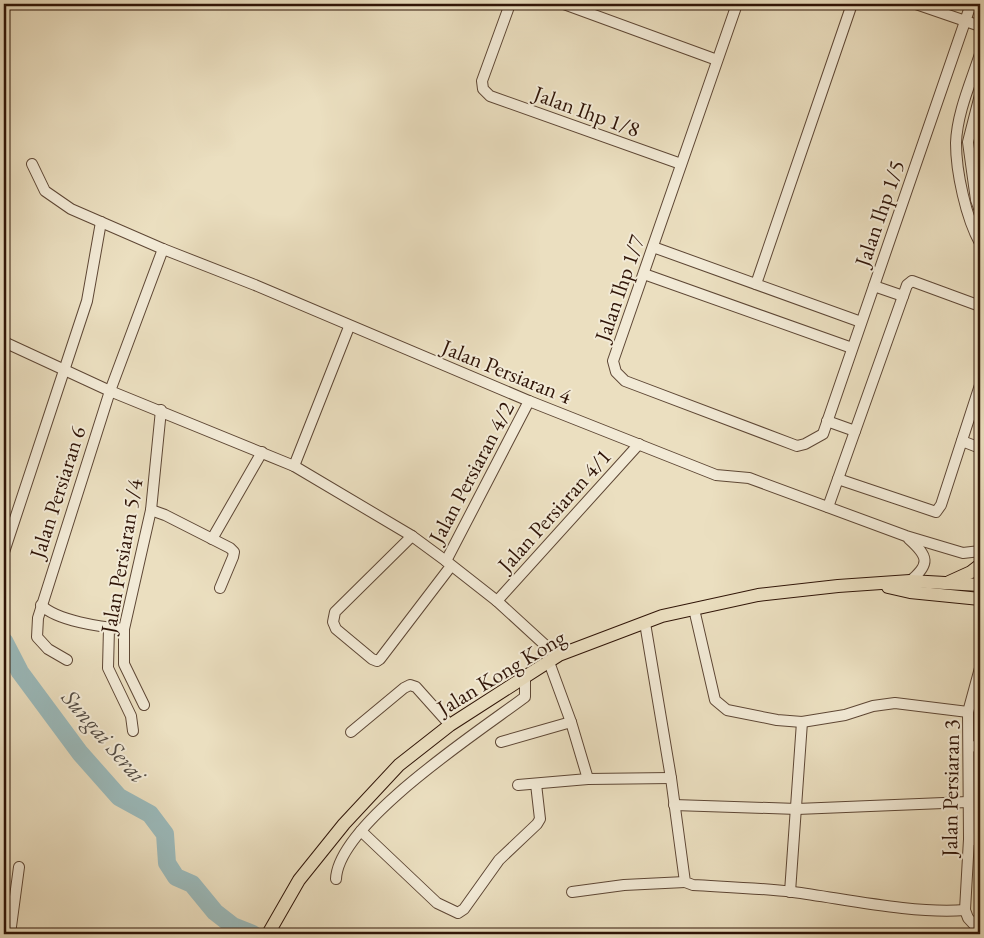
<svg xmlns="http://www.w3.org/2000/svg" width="984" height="938" viewBox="0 0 984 938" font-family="'EB Garamond',serif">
	<rect width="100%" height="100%" fill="#ebdfc0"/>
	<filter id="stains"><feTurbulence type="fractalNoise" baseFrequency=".004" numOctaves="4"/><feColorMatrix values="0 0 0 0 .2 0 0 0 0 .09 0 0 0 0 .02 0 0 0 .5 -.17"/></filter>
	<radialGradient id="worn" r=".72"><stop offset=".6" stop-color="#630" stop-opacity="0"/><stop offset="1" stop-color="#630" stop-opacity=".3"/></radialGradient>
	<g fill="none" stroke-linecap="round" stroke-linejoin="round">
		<polyline stroke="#9bbabb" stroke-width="18" points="4,641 20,672 80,753 119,797 150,814 165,834 167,863 176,877 192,884 215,912 233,926 253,934"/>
		<g stroke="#5e4735" stroke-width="12">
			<g id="minor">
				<polyline points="510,4 482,81 483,89 490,96 681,164"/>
				<polyline points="564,4 717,60"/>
				<polyline points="737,4 613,361 616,372 625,381 797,446 805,444 823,434 971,4"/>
				<polyline points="916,4 980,26"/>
				<path d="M 980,54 C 971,82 957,113 956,143 C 956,172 966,218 980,243"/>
				<polyline points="980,95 968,142 976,200 980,211"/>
				<polyline points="32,164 45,191 71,209 163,249 255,285 529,401 716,475 749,478 906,536 963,553 980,551"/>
				<polyline points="653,247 861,322"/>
				<polyline points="644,274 852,348"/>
				<polyline points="756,284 852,4"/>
				<polyline points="874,286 903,296"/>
				<polyline points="4,342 110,391 294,466 412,536 446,561 497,601 557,656"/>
				<polyline points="827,421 855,431"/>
				<polyline points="962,441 980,448"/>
				<polyline points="294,466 349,327"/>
				<polyline points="838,479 936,512 941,505 980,385"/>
				<polyline points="828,507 907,285 912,281 980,306"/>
				<polyline points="151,510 165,515 230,548 234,552 233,557 220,588"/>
				<polyline points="412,536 335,612 333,622 336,629 372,659 377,661 380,659 451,566"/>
				<polyline points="212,539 262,452"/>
				<path d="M 909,539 C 928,556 931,564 910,581"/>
				<polyline points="4,552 87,301 101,222"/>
				<polyline points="446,561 529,401"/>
				<polyline points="497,601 639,444"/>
				<path d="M 41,605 C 57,621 101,627 124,629"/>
				<polyline points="694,609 715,700 727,710 777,720 802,722 845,715 873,706 895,703 968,712"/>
				<path d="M 645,623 L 671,778 L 685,882 L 693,885 C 726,887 760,888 793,892 C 846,899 913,914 965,910"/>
				<polyline points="109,628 108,668 131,716 133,731"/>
				<polyline points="67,660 48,649 37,637 38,618 110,391 163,249"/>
				<polyline points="549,662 571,722 588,779"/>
				<polyline points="980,668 968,712 969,839 965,910 968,918 980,931"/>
				<polyline points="144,705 124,664 124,629 151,510 161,410"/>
				<polyline points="351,732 404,688 410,685 416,687 450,725"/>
				<polyline points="501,742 571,722"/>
				<polyline points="970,746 980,747"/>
				<polyline points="518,785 588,779 671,778"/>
				<polyline points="674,805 797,809 968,802"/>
				<polyline points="361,831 437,903 458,913 464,909 499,860 537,824 540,819 536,784"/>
				<polyline points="969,839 980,841"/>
				<path d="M 336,879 C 338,823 481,730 525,697 L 525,676"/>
				<polyline points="572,892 624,885 685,882"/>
				<polyline points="790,892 802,722"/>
				<polyline points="10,934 19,867"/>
			</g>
		</g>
		<g stroke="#2f1407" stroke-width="14">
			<g id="major">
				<polyline points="949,582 971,572 980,565"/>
				<polyline points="888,587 910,592 980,599"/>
				<polyline points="268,934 299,880 344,824 399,765 450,725 559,655 662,616 758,595 838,586 910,581 980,585"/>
			</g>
		</g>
		<use href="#minor" stroke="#f2ead6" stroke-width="10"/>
		<use href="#major" stroke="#ebdfc0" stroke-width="12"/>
	</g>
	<g text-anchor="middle" stroke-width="4" stroke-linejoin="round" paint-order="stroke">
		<g font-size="22" fill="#2f1407" stroke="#f2ead6">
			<text transform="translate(587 111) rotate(20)" y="8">Jalan Ihp 1/8</text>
			<text transform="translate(879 213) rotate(-71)" y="8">Jalan Ihp 1/5</text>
			<text transform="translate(619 288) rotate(-71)" y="8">Jalan Ihp 1/7</text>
			<text transform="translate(507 371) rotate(22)" y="8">Jalan Persiaran 4</text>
			<text transform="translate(471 472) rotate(-62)" y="8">Jalan Persiaran 4/2</text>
			<text transform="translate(57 492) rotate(-72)" y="8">Jalan Persiaran 6</text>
			<text transform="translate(554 510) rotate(-48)" y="8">Jalan Persiaran 4/1</text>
			<text transform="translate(121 556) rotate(-80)" y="8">Jalan Persiaran 5/4</text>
			<text transform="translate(501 672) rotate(-31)" y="8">Jalan Kong Kong</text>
			<text transform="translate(950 788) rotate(-89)" y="8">Jalan Persiaran 3</text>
		</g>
		<g font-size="24" font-style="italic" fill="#554e46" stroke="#f2ead6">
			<text transform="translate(104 736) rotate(49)" y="8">Sungai Serai</text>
		</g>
	</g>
	<rect width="984" height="938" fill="none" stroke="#ebdfc0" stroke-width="20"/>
	<rect x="5" y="5" width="974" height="928" fill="none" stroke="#2f1407" stroke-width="2.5"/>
	<rect x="10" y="10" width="964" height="918" fill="none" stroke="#2f1407"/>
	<rect width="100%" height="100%" filter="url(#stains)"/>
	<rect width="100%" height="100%" fill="url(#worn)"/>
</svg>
